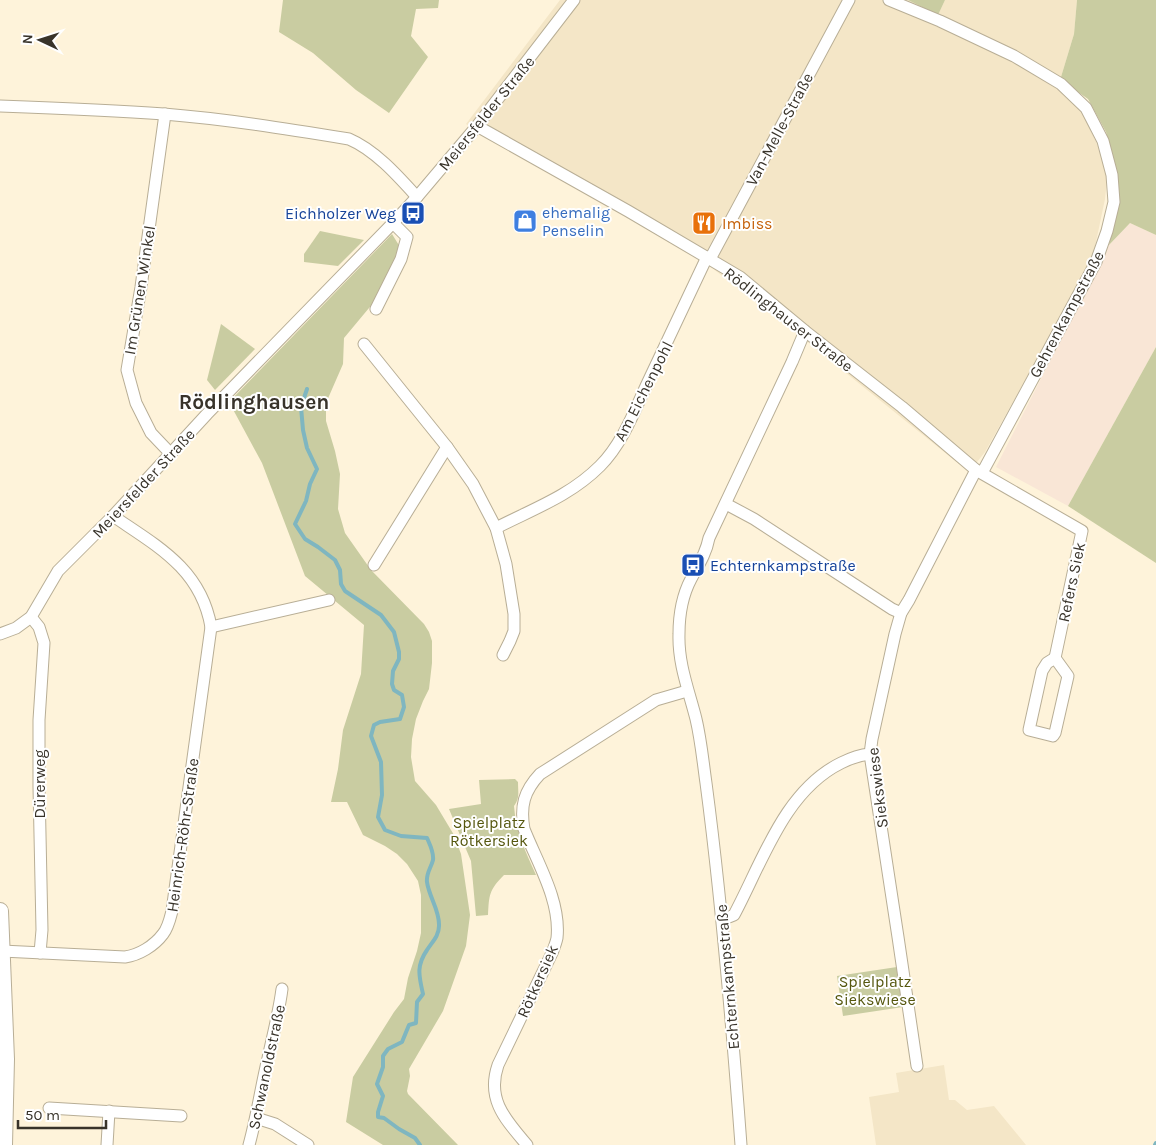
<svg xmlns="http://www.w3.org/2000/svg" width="1156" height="1145" viewBox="0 0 1156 1145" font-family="Karla,sans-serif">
	<rect width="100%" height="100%" fill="#fef3da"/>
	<polygon fill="#f9e6d6" points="1130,223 1156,235 1156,347 1068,506 996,467 1109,245"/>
	<g fill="#f4e6c7">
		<polygon points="560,0 908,0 938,14 945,0 1077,0 1074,34 1061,77 1071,87 1102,155 1107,181 1105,199 1092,261 985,452 969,472 805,340 703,261 466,124"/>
		<polygon points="944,1065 949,1100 955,1100 967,1110 994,1106 1026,1145 876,1145 869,1097 899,1092 896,1073"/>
	</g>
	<g fill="#c9cca1">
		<polygon points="283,0 439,0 438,8 416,9 411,36 428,57 389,113 356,90 313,53 279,32"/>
		<polygon points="908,0 945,0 938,15"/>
		<polygon points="1077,0 1156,0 1156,235 1130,223 1109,245 1115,213 1117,184 1113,157 1106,132 1088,99 1071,87 1061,77 1074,34"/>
		<polygon points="320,231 364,240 338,266 304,262 304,254"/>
		<polygon points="392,234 400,247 374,302 344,338 343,364 326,403 326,421 335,451 340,474 338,509 345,533 371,570 424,624 429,632 432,641 432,663 429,689 423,701 416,719 412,739 411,757 415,781 436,805 454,835 461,854 470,915 466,946 443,1011 409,1069 410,1076 407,1091 408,1094 458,1145 383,1145 346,1122 353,1077 394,1012 404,999 408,978 417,951 421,933 421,895 418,881 407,864 397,854 385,846 363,835 347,802 331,802 338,769 343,730 361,674 364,625 305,576 262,463 229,402"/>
		<polygon points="221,324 255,349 215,390 207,380"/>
		<polygon points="1156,347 1156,563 1068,506"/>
		<path d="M 515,779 L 518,782 C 518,792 520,798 514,806 C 516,833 525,850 536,875 L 504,875 C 489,890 489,895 488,915 L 476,916 L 471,861 L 449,809 L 481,804 L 479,780 Z"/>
		<polygon points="897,967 903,1007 843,1016 837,976"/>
	</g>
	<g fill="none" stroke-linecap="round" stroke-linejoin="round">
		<g stroke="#7fb6c0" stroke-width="4">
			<path d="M 307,389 L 301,407 L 303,430 L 307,448 L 317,469 L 310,484 L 306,501 L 295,524 L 305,539 L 318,547 L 335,560 L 340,570 L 341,584 L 345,591 L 381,615 L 394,632 L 399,652 L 399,659 L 393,671 L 392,684 L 394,690 L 402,695 L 404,707 L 400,719 L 380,722 L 374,725 L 371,736 L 381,762 L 382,795 L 378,817 L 385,830 L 401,836 L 427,838 C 430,845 434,852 433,860 C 431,868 426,873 427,882 C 429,897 440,911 439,926 C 439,936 432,942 427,950 C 416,966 419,976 423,994 L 417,1002 L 416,1023 L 409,1025 L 402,1042 L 388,1049 L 383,1056 L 383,1067 L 377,1084 L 383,1096 L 378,1112 L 378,1117 L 384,1118 L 399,1129 L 415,1138 L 420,1145"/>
			<polyline points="1155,1145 1156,1143"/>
		</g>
		<g stroke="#b8ae96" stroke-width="13">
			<g id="street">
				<polyline points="889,0 940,21 1014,56 1061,84 1086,108 1103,141 1112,175 1114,202 1107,231 1096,262 982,473"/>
				<path d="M 0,106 C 55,108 109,110 164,114 C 226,119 288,129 349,139 C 375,150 398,176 417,197"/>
				<polyline points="165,114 141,287 127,370 136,403 151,433 171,454"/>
				<polyline points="477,126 628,211 740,277 805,331 902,407 976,470 1082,531 1055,658"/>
				<polyline points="710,259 849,0"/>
				<polyline points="376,309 401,259 407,237 393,223"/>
				<polyline points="364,344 447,447 473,484 496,528 506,564 514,614 514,631 510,641 503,655"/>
				<polyline points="726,504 754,519 892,609 901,613"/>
				<path d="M 496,528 C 533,509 570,496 600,466 C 622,444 634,412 647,384 C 667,342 687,300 707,257"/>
				<polyline points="374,565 447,447"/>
				<polyline points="31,617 39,627 44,643 39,720 39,787 42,930 40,953"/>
				<polyline points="211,627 329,600"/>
				<polyline points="0,634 16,628 31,617 58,571 113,516 207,414 393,223 417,197 477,126 574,0"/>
				<polygon points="1055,658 1068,676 1055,733 1053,736 1029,730 1042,671 1047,663"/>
				<path d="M 722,918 L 729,917 L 734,915 C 762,863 784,791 841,763 C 851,758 859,755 870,754"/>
				<path d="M 2,951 L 125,957 C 139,955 154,946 163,934 C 168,928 170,919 172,911 L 211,627 C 201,569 157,546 113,516"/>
				<polyline points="917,1066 898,937 870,754 872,739 895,634 901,613 909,600 976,470"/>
				<polyline points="49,1108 181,1116"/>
				<polyline points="256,1118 275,1124 308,1145"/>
				<polyline points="107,1145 109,1111"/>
				<path d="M 249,1145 C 257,1116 261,1087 268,1058 C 273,1035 279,1012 282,989"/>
				<path d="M 527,1145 C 506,1120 486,1100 498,1065 L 552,953 C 554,948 556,943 557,938 C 561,901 537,862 524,829 C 520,806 524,791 540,774 L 656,700 L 687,691"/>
				<path d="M 741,1145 C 732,1024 722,903 706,783 C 703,762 701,740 696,719 C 689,691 678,664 679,634 C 679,616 682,596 691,579 C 698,566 706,554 709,538 L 792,362 L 805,331"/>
			</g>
		</g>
		<g stroke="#b8ae96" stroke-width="18">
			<polyline id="secondary" points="0,911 6,1059 4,1145"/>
		</g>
		<use href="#street" stroke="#fff" stroke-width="11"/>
		<use href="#secondary" stroke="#fff" stroke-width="16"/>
	</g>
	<defs>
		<g id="bus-square" transform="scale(1.25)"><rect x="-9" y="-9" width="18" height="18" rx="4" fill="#1a4fb4" stroke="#fff"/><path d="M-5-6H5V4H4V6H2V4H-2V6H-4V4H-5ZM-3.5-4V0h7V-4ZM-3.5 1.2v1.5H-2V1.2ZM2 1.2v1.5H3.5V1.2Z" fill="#fff"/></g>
		<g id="shop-square" transform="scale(1.25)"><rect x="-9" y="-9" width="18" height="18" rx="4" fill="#3f7fe0" stroke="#fff"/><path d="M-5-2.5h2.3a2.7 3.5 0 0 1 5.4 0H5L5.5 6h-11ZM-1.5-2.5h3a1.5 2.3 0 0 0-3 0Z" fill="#fff"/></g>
		<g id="restaurant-square" transform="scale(1.25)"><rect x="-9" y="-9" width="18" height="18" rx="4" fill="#e8710a" stroke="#fff"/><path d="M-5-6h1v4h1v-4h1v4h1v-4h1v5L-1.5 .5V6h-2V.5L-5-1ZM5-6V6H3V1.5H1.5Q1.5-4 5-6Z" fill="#fff"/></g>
	</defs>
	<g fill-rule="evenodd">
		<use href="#bus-square" x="413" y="213"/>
		<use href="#shop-square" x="525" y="221"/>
		<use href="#restaurant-square" x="704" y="223"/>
		<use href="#bus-square" x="693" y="565"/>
	</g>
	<g text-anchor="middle" stroke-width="4" stroke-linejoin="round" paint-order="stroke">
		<g font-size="16" fill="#38332a" stroke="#fff">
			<text transform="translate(486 113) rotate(-51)" y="6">Meiersfelder Straße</text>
			<text transform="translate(779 129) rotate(-62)" y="6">Van-Melle-Straße</text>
			<text transform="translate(139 290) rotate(-81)" y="6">Im Grünen Winkel</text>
			<text transform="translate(1066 314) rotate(-62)" y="6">Gehrenkampstraße</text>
			<text transform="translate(789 319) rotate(38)" y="6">Rödlinghauser Straße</text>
			<text transform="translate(643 391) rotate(-63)" y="6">Am Eichenpohl</text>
			<text transform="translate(143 483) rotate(-47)" y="6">Meiersfelder Straße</text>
			<text transform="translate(1071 582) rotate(-78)" y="6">Refers Siek</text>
			<text transform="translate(39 784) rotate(-90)" y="6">Dürerweg</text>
			<text transform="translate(877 788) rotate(-97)" y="6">Siekswiese</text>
			<text transform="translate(182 835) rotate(-82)" y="6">Heinrich-Röhr-Straße</text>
			<text transform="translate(727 977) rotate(-95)" y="6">Echternkampstraße</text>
			<text transform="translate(537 981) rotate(-66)" y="6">Rötkersiek</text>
			<text transform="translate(266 1067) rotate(-78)" y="6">Schwanoldstraße</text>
		</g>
		<g font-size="16" fill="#366cbe" stroke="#fff" text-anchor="start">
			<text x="542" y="218">ehemalig<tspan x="542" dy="18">Penselin</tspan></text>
		</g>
		<g font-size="16" fill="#164399" stroke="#fff" text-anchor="end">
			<text x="396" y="219">Eichholzer Weg</text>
			<text x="710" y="571" text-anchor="start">Echternkampstraße</text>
		</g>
		<g font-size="16" fill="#c56008" stroke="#fff" text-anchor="start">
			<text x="722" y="229">Imbiss</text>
		</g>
		<g font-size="16" fill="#56570f" stroke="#fff">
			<text x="489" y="828">Spielplatz<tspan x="489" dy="18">Rötkersiek</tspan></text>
			<text x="875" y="987">Spielplatz<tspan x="875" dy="18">Siekswiese</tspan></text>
		</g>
		<g font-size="21" font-weight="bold" fill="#38332a" stroke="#fff">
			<text x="254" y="409">Rödlinghausen</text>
		</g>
	</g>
	<g transform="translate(40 40) rotate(274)" stroke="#ffffff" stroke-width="4" paint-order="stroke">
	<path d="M0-4L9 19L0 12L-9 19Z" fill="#38332a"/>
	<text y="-8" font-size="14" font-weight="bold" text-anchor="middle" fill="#38332a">N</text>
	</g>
	<path d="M18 1120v8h88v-8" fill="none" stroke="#38332a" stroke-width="2.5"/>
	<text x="25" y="1120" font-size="15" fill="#38332a" stroke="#ffffff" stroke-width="4" paint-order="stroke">50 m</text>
</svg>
